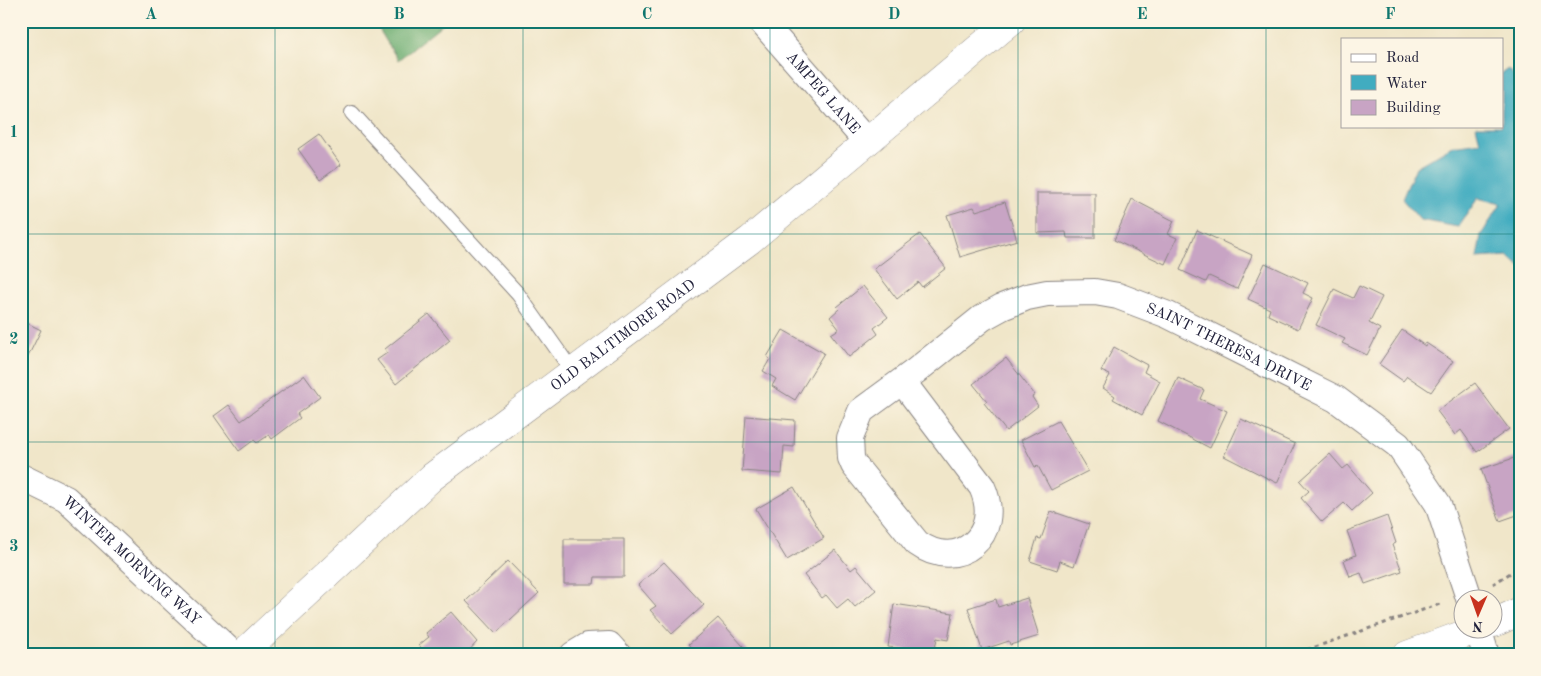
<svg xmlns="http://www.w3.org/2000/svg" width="1541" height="676" viewBox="0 0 1541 676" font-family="'Old Standard TT',serif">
	<rect width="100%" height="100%" fill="#fcf5e5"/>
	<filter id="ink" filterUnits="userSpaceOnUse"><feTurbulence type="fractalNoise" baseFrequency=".02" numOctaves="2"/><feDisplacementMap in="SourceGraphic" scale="10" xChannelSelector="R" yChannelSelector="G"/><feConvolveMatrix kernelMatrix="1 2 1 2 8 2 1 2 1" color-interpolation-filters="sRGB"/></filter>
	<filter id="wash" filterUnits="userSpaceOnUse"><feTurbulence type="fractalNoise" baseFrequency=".0096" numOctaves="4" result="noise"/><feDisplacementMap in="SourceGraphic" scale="20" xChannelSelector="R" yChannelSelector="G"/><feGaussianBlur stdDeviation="1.12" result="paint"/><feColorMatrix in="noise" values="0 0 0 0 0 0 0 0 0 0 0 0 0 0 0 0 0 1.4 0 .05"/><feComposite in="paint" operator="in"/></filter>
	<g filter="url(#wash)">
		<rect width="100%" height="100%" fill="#f0e6c9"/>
		<polygon fill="#6cad71" stroke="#476856" points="374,21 446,21 398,60"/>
		<polygon fill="#41acc0" stroke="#32677e" points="1508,69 1520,82 1520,267 1508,256 1477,258 1481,235 1501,204 1478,198 1458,227 1420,220 1402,199 1416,167 1452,146 1480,142 1476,126 1502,126 1502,73"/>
		<g id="blocks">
			<g fill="#c8a4c4">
				<polygon points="319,134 341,165 320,180 298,149"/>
				<polygon points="1037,193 1095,193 1095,238 1067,238 1066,232 1037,233"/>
				<polygon points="1132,199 1174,221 1168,234 1177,238 1165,264 1114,240"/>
				<polygon points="1005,202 1017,240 960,257 947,215 974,207 976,211"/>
				<polygon points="1197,230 1252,255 1237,289 1209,276 1206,282 1180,270"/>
				<polygon points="920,234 946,268 922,287 918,282 897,299 874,269"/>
				<polygon points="1265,263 1308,283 1303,293 1313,298 1298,329 1268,315 1270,309 1248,299"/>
				<polygon points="863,286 888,317 874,328 878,334 849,357 831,334 839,329 830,317 839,309 837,307"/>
				<polygon points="1359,286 1382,297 1369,323 1380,329 1367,355 1342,343 1345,339 1316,325 1334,289 1353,298"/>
				<polygon points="429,314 450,340 396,384 377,360 387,353 385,349"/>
				<polygon points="21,320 41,330 21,371"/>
				<polygon points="783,330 824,353 795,400 772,386 776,379 763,371 770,359 767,357"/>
				<polygon points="1402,330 1425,346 1426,343 1453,361 1431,392 1407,376 1403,381 1379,364"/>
				<polygon points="1114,347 1147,365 1144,372 1160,381 1142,415 1113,399 1115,396 1103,388 1110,375 1101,371"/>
				<polygon points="1006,358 1035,395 1032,397 1038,406 1006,431 984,403 987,401 973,384"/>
				<polygon points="304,375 320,397 297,414 300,418 272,439 269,435 257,443 254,440 239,451 214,416 229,405 241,421"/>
				<polygon points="1178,378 1204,390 1200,399 1227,411 1210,448 1158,421"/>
				<polygon points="1475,383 1509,429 1477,452 1461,430 1455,435 1437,411"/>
				<polygon points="746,416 795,420 794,447 784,446 782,474 742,471"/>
				<polygon points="1241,419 1295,444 1277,483 1224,456"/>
				<polygon points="1058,421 1088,471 1051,490 1038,466 1035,467 1021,440"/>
				<polygon points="1330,454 1343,469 1348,465 1372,493 1352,511 1344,503 1322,522 1301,498 1309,491 1300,481"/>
				<polygon points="1520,456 1520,514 1500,521 1481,469"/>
				<polygon points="794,487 824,538 787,560 756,509"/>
				<polygon points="1051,511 1089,524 1074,566 1060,561 1057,570 1030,561 1037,538 1041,539"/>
				<polygon points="1387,516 1396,543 1392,545 1402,571 1365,584 1361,573 1350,577 1344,560 1356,555 1347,531"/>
				<polygon points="564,539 624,539 624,577 595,577 594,584 564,584"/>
				<polygon points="835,550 851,570 856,566 876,590 855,607 848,599 837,608 826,595 822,598 804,575"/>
				<polygon points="508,561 539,593 496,633 466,601"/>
				<polygon points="664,562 704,605 672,634 650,610 656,606 638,585"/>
				<polygon points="1027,598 1039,636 1010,645 1009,641 982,650 968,608 996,599 998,607"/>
				<polygon points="894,604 953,613 948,640 937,638 934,654 888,647"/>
				<polygon points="451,612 477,642 465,655 428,655 419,645 429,637 426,633"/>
				<polygon points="718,618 751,655 699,655 689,644"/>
			</g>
		</g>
	</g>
	<g filter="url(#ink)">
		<use href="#blocks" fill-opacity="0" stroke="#898482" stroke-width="1"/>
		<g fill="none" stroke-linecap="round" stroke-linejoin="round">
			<g stroke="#898482" stroke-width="16">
				<polyline id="lane" points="352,113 518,294 573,372"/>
			</g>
			<g stroke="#898482" stroke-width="28">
				<g id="street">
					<path id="s1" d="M 761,21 L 867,142"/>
					<path id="s2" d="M 902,381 L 982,487 C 1004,535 958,573 917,543 L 854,465 L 851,458 L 850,438 L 861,411 L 917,370 L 982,318 L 1002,307 L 1027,297 L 1047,293 L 1095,292 L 1118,296 L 1168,315 L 1336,399 L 1398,445 L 1438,504 L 1469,598"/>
					<path id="s3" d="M 21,477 L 66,499 L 234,655"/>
					<polyline points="1478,628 1486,655"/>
					<polyline points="573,655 588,646 609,645 618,655"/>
				</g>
			</g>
			<g stroke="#898482" stroke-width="29">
				<g id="secondary">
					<polyline points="1494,623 1520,611"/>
					<path id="s4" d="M 241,655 L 432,477 L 750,240 L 1011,21"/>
					<polyline points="1407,655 1481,628"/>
				</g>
			</g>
			<g stroke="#898482" stroke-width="3" stroke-dasharray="4 4" stroke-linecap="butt">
				<polyline points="1493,584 1520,567"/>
				<polyline points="1292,655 1443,603"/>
			</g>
			<use href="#lane" stroke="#fff" stroke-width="14"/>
			<use href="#street" stroke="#fff" stroke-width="26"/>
			<use href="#secondary" stroke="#fff" stroke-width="28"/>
		</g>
	</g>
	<path fill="none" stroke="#0f766e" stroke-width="1" stroke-opacity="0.55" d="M 275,21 L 275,655M 523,21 L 523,655M 770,21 L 770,655M 1018,21 L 1018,655M 1266,21 L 1266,655M 21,234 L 1520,234M 21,442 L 1520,442"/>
	<g text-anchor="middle" stroke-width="4" stroke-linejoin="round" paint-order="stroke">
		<g font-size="15" fill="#22223b" stroke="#fcf5e5">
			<text dy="5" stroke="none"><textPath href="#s1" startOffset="95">AMPEG LANE</textPath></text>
			<text dy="5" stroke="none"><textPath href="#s4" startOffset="499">OLD BALTIMORE ROAD</textPath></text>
			<text dy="5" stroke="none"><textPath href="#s2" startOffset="829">SAINT THERESA DRIVE</textPath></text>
			<text dy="5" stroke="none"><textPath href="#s3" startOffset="140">WINTER MORNING WAY</textPath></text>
		</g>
	</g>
	<rect width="1541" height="676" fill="none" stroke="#fcf5e5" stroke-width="55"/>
	<rect x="1341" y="38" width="162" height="90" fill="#fcf5e5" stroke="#a5a1a1"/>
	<rect x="1351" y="54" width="25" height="8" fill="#ffffff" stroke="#a5a1a1"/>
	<text x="1386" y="62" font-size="15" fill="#22223b">Road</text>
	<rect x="1351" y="75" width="25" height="15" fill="#41acc0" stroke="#a5a1a1"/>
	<text x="1386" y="88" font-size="15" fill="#22223b">Water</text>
	<rect x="1351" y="100" width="25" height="15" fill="#c8a4c4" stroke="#a5a1a1"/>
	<text x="1386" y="112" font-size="15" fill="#22223b">Building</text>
	<g transform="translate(1478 614) rotate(182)"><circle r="24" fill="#fcf5e5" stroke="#a5a1a1"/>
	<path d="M0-4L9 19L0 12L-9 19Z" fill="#c8321e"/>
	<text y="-8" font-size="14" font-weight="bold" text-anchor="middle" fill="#22223b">N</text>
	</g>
	<rect x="28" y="28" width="1486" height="620" fill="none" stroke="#0f766e" stroke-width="2"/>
	<g font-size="16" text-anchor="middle" font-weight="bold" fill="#0f766e">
		<text x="151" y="19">A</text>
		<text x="399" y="19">B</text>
		<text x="647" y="19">C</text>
		<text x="894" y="19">D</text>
		<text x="1142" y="19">E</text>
		<text x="1390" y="19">F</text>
		<text x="14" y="137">1</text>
		<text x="14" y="344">2</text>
		<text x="14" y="551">3</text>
	</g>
</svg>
